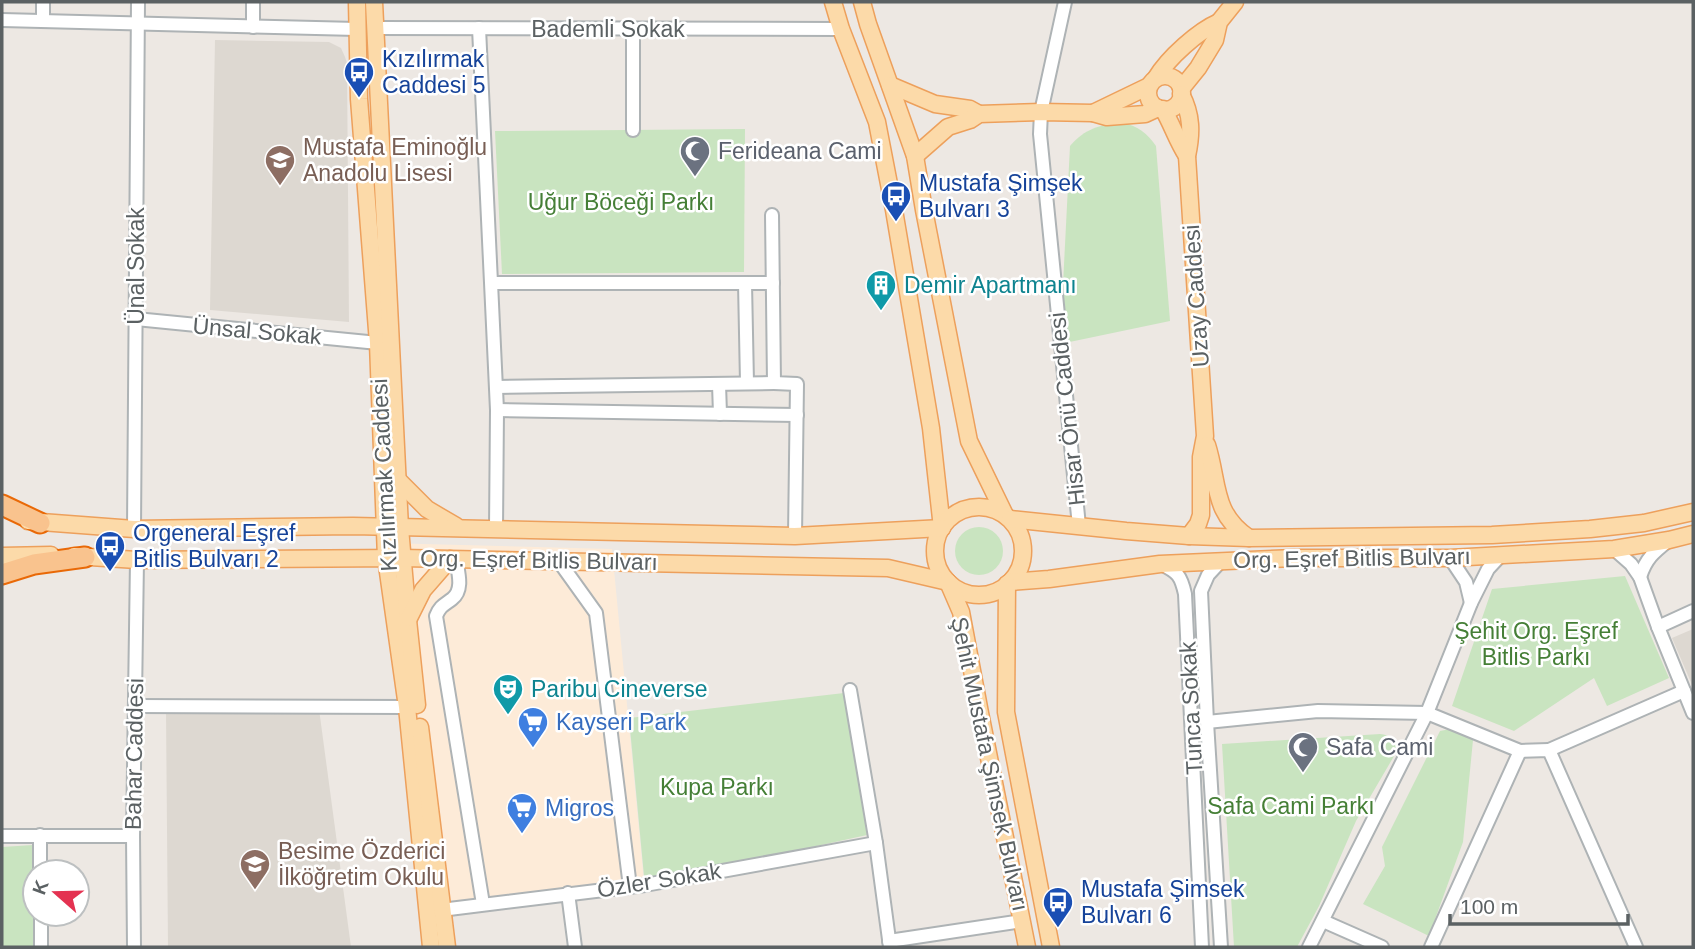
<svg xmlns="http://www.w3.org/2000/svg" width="1695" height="949" viewBox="0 0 1695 949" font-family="Arial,sans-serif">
	<rect width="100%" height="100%" fill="#ede8e3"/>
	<polygon fill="#fdebd8" points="384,543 612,549 645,892 448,911"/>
	<g fill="#ddd8d1">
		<polygon points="215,40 329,42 341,48 345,57 347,63 349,322 210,310"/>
		<polygon points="1693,629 1693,687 1672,638"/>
		<polygon points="319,709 351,947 168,947 166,711"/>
	</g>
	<g fill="#c9e4c0">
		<path d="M 1122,123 C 1137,125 1148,134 1156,146 L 1170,321 L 1060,344 L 1070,146 C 1084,129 1101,124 1122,123 Z"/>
		<polygon points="745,129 744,272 502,274 495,131"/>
		<circle cx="979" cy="551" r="24"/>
		<polygon points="1625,576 1669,678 1607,706 1594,678 1514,731 1452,706 1492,589"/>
		<polygon points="844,693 867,835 716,868 651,879 644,876 629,718"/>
		<polygon points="1460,727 1473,740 1463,842 1429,936 1363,904 1385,866 1382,847 1440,731"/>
		<path d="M 1380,734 C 1390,735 1397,740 1397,751 L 1356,821 L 1319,906 L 1297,947 L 1234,947 L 1222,744 Z"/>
		<polygon points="33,845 34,947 2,947 2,847"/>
	</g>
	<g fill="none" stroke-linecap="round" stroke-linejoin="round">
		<g stroke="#aeb3b5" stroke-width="16">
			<g id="minor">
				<polyline points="253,2 253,27"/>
				<polyline points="1065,2 1041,112 1040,134 1079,526"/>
				<polyline points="2,20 357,29"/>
				<polyline points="43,21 43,2"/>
				<polyline points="375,28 841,29"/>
				<polyline points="479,28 497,410 496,529"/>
				<polyline points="633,130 633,29"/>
				<polyline points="772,215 774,383 797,384 795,536"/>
				<polyline points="492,283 773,283"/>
				<polyline points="745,283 747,383"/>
				<polyline points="136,319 378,343"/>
				<polyline points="719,384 720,414"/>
				<polyline points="496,387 774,383"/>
				<polyline points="497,410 797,415"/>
				<polyline points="134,529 138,2"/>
				<polyline points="1614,549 1631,564 1640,577 1658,627 1693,713"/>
				<polyline points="1450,558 1466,582 1471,603"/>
				<path d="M 456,559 C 458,572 464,590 452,599 C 444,605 440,606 436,616 L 483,904"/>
				<polyline points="558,560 596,613 630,887"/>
				<polyline points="1221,561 1208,575 1201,591 1207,722 1221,947"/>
				<path d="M 1161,564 C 1178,572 1181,576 1185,594 L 1202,947"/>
				<path d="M 1640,577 C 1646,558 1654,552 1669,540"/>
				<polyline points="1658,627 1693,611"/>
				<polyline points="850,690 876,843 890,947"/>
				<polyline points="135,706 407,707"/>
				<polyline points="1207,722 1318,711 1427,713 1520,751 1549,750 1636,947"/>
				<polyline points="1549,750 1684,691"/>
				<polyline points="40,835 40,872"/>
				<polyline points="2,836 133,836"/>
				<polyline points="568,893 575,947"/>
				<polyline points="441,910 645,885 876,843"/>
				<polyline points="41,914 41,947"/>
				<polyline points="1323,921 1382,947"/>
				<polyline points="889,941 1022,921"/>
				<polyline points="134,947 133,836 137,560"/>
				<polyline points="1309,947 1427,713 1471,603 1488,569 1501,555"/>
				<polyline points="1431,947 1520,751"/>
			</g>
		</g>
		<g stroke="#eda05c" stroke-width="19">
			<g id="major">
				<polyline points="357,2 359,99 378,343 386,558 407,707 431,947"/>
				<polyline points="374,2 400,528 408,620 417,705"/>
				<polyline points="833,2 841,29 877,122 894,210 931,428 942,528"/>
				<polyline points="862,2 868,24 915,156 924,210 969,441 1005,515"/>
				<circle cx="1165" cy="93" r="17"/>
				<path d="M 1156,78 C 1168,58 1198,31 1219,22"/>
				<polyline points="890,85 935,104 970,109 979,114"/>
				<polyline points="1181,89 1198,68 1215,40 1219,22 1235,2"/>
				<path d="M 1181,94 C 1192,115 1192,133 1187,156 L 1205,436 L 1201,457 L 1201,515 L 1198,524 L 1189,536"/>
				<path d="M 1163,109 C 1172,124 1177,141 1187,156"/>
				<polyline points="1093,113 1149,86"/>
				<polyline points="915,156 948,127 970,120 979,114 1041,112 1093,113 1107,117 1145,114 1158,108"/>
				<path d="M 1207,445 C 1219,483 1212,513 1249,538"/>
				<polyline points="397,479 427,509 456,526"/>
				<circle cx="979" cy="551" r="44"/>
				<polyline points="1010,519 1126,531 1189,536 1249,538 1492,535 1590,529 1644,523 1693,512"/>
				<polyline points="28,521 134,529 353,526 795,536 942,528"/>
				<polyline points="2,556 51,555"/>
				<polyline points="74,556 137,560 402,558 888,568 948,582"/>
				<polyline points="948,582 961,612 980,713 1027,947"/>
				<polyline points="1010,582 1049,579 1160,564 1295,558 1450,558 1614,549 1669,540 1693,534"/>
				<polyline points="1007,584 1006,712 1051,947"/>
				<polyline points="409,618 423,590 450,559"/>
				<polyline points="420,727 447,947"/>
			</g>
		</g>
		<g stroke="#e96907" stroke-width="23">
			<g id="highway">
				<polyline points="2,505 40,523"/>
				<polyline points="2,574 34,564 85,557"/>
			</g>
		</g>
		<use href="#minor" stroke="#fff" stroke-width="12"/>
		<use href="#major" stroke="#fcdaa9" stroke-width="16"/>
		<use href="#highway" stroke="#f9c38e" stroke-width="19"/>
	</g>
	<defs>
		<g id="bus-pin" transform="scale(1.575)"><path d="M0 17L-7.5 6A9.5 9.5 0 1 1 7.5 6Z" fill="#1a4fb4" stroke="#fff"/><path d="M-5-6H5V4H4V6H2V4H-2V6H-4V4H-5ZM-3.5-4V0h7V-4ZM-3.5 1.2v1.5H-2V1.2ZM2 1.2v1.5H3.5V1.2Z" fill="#fff"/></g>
		<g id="mosque-pin" transform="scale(1.575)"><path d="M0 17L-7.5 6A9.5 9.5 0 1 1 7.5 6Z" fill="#6b7280" stroke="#fff"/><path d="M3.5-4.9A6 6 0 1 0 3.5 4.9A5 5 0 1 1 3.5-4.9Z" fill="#fff"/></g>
		<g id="school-pin" transform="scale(1.575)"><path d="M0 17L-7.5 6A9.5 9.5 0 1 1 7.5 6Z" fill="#8d6e63" stroke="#fff"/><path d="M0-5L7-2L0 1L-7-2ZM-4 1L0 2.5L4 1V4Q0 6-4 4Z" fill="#fff"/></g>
		<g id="building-pin" transform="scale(1.575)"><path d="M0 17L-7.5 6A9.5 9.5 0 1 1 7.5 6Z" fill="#0f9aa8" stroke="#fff"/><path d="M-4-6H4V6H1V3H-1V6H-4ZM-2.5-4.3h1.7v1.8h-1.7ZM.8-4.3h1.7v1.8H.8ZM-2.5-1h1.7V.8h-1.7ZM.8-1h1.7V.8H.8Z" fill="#fff"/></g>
		<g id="theatre-pin" transform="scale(1.575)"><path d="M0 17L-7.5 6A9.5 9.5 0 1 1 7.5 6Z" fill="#0f9aa8" stroke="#fff"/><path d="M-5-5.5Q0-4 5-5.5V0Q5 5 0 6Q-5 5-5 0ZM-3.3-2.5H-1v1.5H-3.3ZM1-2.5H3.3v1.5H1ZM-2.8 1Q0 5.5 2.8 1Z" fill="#fff"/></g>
		<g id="supermarket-pin" transform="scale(1.575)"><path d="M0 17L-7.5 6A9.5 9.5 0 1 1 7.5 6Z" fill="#3f7fe0" stroke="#fff"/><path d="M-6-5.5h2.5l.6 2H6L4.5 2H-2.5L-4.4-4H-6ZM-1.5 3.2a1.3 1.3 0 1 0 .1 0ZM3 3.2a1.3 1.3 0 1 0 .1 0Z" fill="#fff"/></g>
	</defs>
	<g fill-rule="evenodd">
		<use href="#bus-pin" x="359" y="72"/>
		<use href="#mosque-pin" x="695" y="151"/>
		<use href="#school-pin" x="280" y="160"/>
		<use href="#bus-pin" x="896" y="196"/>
		<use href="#building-pin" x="881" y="285"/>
		<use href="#bus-pin" x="110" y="546"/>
		<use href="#theatre-pin" x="508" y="689"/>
		<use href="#supermarket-pin" x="533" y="722"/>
		<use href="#mosque-pin" x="1303" y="747"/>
		<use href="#supermarket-pin" x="522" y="808"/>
		<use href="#school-pin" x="255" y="864"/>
		<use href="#bus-pin" x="1058" y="902"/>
	</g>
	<g text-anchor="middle" stroke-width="5" stroke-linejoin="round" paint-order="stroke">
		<g font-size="23" fill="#5b6163" stroke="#fff">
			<text x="608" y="37">Bademli Sokak</text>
			<text transform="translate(136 266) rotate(-90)" y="8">Ünal Sokak</text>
			<text transform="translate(1196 296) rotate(-94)" y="8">Uzay Caddesi</text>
			<text transform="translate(257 331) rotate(5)" y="8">Ünsal Sokak</text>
			<text transform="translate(1067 409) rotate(-96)" y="8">Hisar Önü Caddesi</text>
			<text transform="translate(384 475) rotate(-93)" y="8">Kızılırmak Caddesi</text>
			<text transform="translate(1352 558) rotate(-1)" y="8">Org. Eşref Bitlis Bulvarı</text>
			<text transform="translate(539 560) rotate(1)" y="8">Org. Eşref Bitlis Bulvarı</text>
			<text transform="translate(1191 708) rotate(-93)" y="8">Tunca Sokak</text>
			<text transform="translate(134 754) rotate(-89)" y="8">Bahar Caddesi</text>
			<text transform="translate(990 764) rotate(78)" y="8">Şehit Mustafa Şimsek Bulvarı</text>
			<text transform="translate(659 880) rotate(-9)" y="8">Özler Sokak</text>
		</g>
		<g font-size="23" fill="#164399" stroke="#fff" text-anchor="start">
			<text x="382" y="67">Kızılırmak<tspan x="382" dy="26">Caddesi 5</tspan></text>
			<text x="919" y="191">Mustafa Şimşek<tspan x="919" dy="26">Bulvarı 3</tspan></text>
			<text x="133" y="541">Orgeneral Eşref<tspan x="133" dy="26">Bitlis Bulvarı 2</tspan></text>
			<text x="1081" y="897">Mustafa Şimsek<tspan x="1081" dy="26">Bulvarı 6</tspan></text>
		</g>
		<g font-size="23" fill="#785e54" stroke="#fff" text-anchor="start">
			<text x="303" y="155">Mustafa Eminoğlu<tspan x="303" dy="26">Anadolu Lisesi</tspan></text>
			<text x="278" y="859">Besime Özderici<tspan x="278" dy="26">İlköğretim Okulu</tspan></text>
		</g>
		<g font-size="23" fill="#5b616d" stroke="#fff" text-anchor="start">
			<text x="718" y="159">Ferideana Cami</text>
			<text x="1326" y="755">Safa Cami</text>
		</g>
		<g font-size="23" fill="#457f36" stroke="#fff">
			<text x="621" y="210">Uğur Böceği Parkı</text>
			<text x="1536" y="639">Şehit Org. Eşref<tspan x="1536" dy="26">Bitlis Parkı</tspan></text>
			<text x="717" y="795">Kupa Parkı</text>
			<text x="1291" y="814">Safa Cami Parkı</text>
		</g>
		<g font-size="23" fill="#0d838f" stroke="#fff" text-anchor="start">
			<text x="904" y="293">Demir Apartmanı</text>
			<text x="531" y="697">Paribu Cineverse</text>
		</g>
		<g font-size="23" fill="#366cbe" stroke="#fff" text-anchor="start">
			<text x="556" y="730">Kayseri Park</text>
			<text x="545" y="816">Migros</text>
		</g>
	</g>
	<rect width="1695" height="949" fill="none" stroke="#5b6163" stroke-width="7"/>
	<g transform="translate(56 893) rotate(290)"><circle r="33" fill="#ffffff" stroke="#bdc0c1" stroke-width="2"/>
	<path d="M0-5L12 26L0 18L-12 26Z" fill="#e43251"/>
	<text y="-10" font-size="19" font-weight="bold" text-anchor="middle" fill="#5b6163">K</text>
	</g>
	<path d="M1450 914v10h178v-10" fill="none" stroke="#5b6163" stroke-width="3.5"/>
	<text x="1460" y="914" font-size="21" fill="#5b6163" stroke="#ffffff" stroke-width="5" paint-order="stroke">100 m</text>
</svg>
